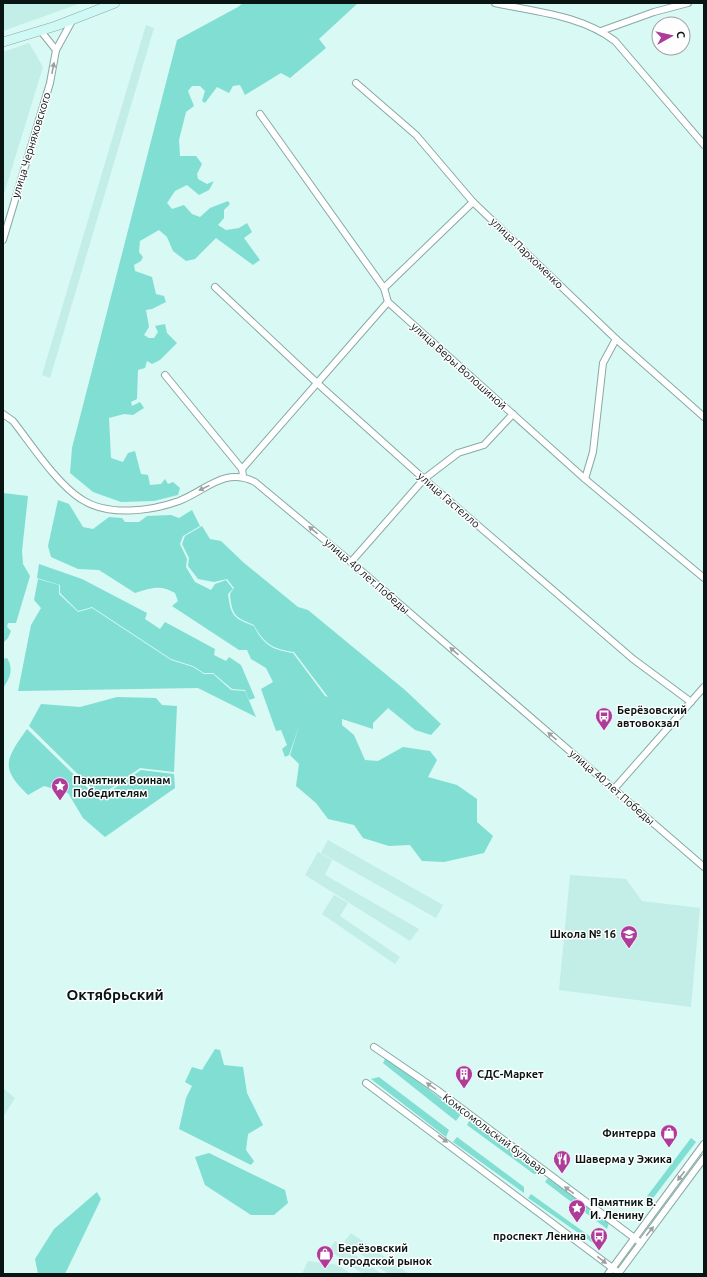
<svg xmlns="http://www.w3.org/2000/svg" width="707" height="1277" viewBox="0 0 707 1277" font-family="Ubuntu,sans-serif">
	<rect width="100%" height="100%" fill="#d8f9f4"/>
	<g fill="#c3eee8">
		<polygon points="3,3 81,3 3,31"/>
		<polygon points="146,25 154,28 50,378 42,375"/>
		<polygon points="29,43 43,67 3,197 3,52"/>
		<polygon points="328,840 443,905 436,918 321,853"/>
		<polygon points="318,852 332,860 325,875 419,929 410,941 305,875"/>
		<polygon points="570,875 626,879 642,901 700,908 691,1007 559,990"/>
		<polygon points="334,895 348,903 340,916 400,957 395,964 322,914"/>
		<polygon points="3,1088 15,1098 3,1117"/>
		<polygon points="351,1233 409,1274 388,1274 344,1242"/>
		<polygon points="335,1241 382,1274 363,1274 329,1250"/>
		<polygon points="308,1261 338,1265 351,1274 302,1274"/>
	</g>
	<g fill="#81ded3">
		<polygon points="243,3 358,3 319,39 326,48 290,78 281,73 245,95 240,85 233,86 229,93 217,87 205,103 202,101 205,91 200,86 192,86 188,91 194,106 186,112 179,140 180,156 196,156 202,164 197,174 198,179 207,184 214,181 209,190 199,195 187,185 175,191 167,203 172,209 184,205 192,214 200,217 210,208 228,201 230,204 224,210 224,218 218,225 226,230 239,228 247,223 252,232 244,238 260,260 253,265 216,238 195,259 186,261 173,251 167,237 159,230 140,241 139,252 143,257 141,261 134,265 135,271 152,277 156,294 164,296 166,302 152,309 146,310 149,327 144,335 149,338 154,338 158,332 155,326 165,324 167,333 177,343 160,360 152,364 147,361 145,368 138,370 137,399 131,402 132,406 140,402 144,408 133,415 124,414 109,418 111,458 123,462 128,453 135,451 141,474 148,475 150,485 161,484 165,479 168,484 173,482 180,488 178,495 154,501 121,502 93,492 70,473 72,448 177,40 238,7"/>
		<polygon points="3,493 28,496 22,551 23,564 30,576 16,623 8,623 7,627 11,631 8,638 3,643"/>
		<path d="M 58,500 L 69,504 L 83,527 L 93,529 L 109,517 L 122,518 L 125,522 L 139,522 L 147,516 L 171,515 L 179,518 L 192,510 L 200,526 L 183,536 L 180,544 L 187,559 L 186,567 L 195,582 L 211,590 L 215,584 L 226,580 L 233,589 L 228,594 C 231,616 233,618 254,626 C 263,645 273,650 293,653 L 325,696 L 328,697 L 294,652 C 273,649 264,644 254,625 C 235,617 232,616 230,594 L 234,588 L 227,579 L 214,582 L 198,579 L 188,566 L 189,558 L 182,544 L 185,536 L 202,526 L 210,539 L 221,541 L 243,562 L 298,607 L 308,610 L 405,690 L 441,724 L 431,735 L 415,730 L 388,708 L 373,723 L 373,729 L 342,719 L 342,725 L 354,735 L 365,760 L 378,761 L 403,747 L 430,751 L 437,760 L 428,777 L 457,785 L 477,799 L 477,822 L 493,836 L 484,853 L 444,862 L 422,861 L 410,845 L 389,846 L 363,838 L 354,825 L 328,819 L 316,803 L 296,786 L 299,764 L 290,755 L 299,726 L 309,726 L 299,726 L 289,755 L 285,757 L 282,749 L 287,745 L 281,730 L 276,731 L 261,689 L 273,682 L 266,668 L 251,659 L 247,650 L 239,650 L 172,606 L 178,601 L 175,593 C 161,584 150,588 135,593 L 99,570 L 78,569 L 51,557 L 48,546 Z"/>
		<polygon points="39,564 82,579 147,613 145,619 160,629 165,622 215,649 214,655 226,661 229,657 241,665 255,698 249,700 245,690 232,689 213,673 204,673 193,666 171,659 92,607 78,611 60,593 60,585 37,578"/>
		<polygon points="38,579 59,585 59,594 78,612 92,608 171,660 193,667 204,674 213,674 231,690 245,691 256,717 198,688 18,691 31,625 41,608 34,600"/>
		<path d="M 7,658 C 14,669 10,678 3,688 L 3,659 Z"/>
		<polygon points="117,697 156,698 162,705 177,706 174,772 140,768 100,796 29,726 41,704 80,707"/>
		<path d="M 27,729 L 99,799 L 141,770 L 174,774 L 175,788 L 105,837 L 83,818 L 68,793 L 44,786 L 28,795 C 0,768 5,760 27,729 Z"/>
		<polygon points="215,1049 220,1050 224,1065 243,1067 247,1093 263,1125 248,1134 246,1150 254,1161 251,1165 179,1129 186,1098 192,1086 185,1082 192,1067 202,1070"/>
		<polygon points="386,1057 461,1114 456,1121 383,1063"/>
		<polygon points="379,1077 449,1130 446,1137 371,1079"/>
		<polygon points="471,1118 543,1173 534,1174 467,1125"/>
		<polygon points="457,1137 524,1187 524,1193 453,1142"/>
		<polygon points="691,1138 696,1142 650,1202 645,1199"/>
		<polygon points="209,1153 285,1190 288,1203 274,1215 251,1215 205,1185 195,1157"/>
		<polygon points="548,1178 609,1223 607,1229 545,1182"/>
		<polygon points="97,1192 101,1199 65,1274 38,1274 35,1259 54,1229"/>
		<polygon points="531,1194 595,1240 593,1243 528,1198"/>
	</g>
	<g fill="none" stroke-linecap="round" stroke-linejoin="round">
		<g stroke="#8aa9a5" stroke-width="8">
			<g id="minor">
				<path d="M 495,3 C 535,12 581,15 615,41 L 704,145"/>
				<polyline points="601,31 654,12 688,3"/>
				<polyline points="56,50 73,19"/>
				<polyline points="356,83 416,135 473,202 616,339 704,417"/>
				<polyline points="260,114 384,288 388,302 585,479 704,578"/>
				<polyline points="3,240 50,83 56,50 40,30"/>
				<polyline points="215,287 317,383 424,479 633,659 691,702"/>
				<polyline points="384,288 473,202"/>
				<polyline points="165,375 242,469"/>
				<path d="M 3,414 L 13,421 C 31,444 57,484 81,499 C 108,517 151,511 179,501 C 207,490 224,467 255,482 L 351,562 L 704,867"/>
				<polyline points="243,476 242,469 388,302"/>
				<polyline points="585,479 593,452 603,363 616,339"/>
				<polyline points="351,562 424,479 458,453 484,445 513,414"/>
				<polyline points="614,789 704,687"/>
				<polyline points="374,1047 437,1090 641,1243"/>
				<polyline points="366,1083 619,1273"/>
				<polyline points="608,1274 704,1144"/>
				<polyline points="618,1274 704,1158"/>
			</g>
		</g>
		<g stroke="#8aa9a5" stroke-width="10">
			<polyline id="secondary" points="3,42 56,26 115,3"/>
		</g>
		<use href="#minor" stroke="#fff" stroke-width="6"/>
		<use href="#secondary" stroke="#d0f9f5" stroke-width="9"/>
	</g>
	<defs><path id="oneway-solid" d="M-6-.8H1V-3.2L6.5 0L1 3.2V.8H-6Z"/></defs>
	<g fill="#9da1a1">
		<use href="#oneway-solid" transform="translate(53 68) rotate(-79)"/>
		<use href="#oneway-solid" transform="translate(204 488) rotate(154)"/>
		<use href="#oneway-solid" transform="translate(313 530) rotate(-140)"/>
		<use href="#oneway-solid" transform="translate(454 651) rotate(-139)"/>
		<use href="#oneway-solid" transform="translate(552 736) rotate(-139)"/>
		<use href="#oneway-solid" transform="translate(431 1086) rotate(-146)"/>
		<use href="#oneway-solid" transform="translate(443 1139) rotate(36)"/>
		<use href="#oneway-solid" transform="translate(681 1176) rotate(127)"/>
		<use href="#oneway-solid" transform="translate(569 1190) rotate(-144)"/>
		<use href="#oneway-solid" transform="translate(650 1231) rotate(-52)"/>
		<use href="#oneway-solid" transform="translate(602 1260) rotate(38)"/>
	</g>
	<defs>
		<g id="bus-pin" transform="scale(0.9)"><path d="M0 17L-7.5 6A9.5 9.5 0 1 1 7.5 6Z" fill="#ad3d99" stroke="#fefefe"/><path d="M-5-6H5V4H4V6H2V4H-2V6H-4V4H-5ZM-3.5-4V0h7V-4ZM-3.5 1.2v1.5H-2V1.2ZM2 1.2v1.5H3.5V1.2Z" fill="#fff"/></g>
		<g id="sight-pin" transform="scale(0.9)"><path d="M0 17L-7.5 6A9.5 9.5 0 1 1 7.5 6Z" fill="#ad3d99" stroke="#fefefe"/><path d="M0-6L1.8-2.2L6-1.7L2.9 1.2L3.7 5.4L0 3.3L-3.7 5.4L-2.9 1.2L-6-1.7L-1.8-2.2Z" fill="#fff"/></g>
		<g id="school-pin" transform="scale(0.9)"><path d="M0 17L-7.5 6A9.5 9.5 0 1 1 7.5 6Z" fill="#ad3d99" stroke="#fefefe"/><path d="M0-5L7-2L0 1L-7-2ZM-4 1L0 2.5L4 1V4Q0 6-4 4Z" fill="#fff"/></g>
		<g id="building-pin" transform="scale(0.9)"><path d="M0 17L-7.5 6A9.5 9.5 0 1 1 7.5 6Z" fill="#ad3d99" stroke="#fefefe"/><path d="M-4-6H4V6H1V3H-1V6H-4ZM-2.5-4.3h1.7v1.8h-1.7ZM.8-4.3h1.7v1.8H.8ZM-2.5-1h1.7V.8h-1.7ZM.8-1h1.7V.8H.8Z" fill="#fff"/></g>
		<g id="shop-pin" transform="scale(0.9)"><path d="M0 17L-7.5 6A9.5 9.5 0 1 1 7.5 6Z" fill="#ad3d99" stroke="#fefefe"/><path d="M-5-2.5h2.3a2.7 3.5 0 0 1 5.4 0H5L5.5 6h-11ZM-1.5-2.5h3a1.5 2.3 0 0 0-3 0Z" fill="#fff"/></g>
		<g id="restaurant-pin" transform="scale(0.9)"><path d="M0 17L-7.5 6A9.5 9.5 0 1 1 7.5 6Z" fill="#ad3d99" stroke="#fefefe"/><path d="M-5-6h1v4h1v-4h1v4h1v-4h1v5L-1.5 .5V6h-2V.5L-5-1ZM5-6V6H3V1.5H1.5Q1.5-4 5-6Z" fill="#fff"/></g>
	</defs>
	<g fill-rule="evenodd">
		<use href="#bus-pin" x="604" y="716"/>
		<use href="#sight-pin" x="60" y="786"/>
		<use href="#school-pin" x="629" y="934"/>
		<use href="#building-pin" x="464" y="1074"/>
		<use href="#shop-pin" x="669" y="1133"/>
		<use href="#restaurant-pin" x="562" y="1159"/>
		<use href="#sight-pin" x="577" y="1208"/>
		<use href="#bus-pin" x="599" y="1236"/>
		<use href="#shop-pin" x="325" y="1254"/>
	</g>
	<g text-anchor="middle" stroke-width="3" stroke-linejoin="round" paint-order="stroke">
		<g font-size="11" fill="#091513" stroke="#fefefe">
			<text transform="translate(31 145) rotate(-73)" y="4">улица Черняховского</text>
			<text transform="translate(527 253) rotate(44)" y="4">улица Пархоменко</text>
			<text transform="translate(459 366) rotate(42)" y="4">улица Веры Волошиной</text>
			<text transform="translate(449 500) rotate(41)" y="4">улица Гастелло</text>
			<text transform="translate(367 576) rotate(41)" y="4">улица 40 лет Победы</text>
			<text transform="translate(612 787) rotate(41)" y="4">улица 40 лет Победы</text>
			<text transform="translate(495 1134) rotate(37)" y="4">Комсомольский бульвар</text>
		</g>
		<g font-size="11" font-weight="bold" fill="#091513" stroke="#fefefe" text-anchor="start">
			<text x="617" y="714">Берёзовский<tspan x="617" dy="13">автовокзал</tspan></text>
			<text x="73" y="784">Памятник Воинам<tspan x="73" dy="13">Победителям</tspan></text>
			<text x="616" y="938" text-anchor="end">Школа № 16</text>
			<text x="477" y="1078">СДС-Маркет</text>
			<text x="656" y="1137" text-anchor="end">Финтерра</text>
			<text x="575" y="1163">Шаверма у Эжика</text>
			<text x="590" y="1206">Памятник В.<tspan x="590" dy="13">И. Ленину</tspan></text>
			<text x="586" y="1240" text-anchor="end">проспект Ленина</text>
			<text x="338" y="1252">Берёзовский<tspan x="338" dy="13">городской рынок</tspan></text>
		</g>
		<g font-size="15" font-weight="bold" fill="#091513" stroke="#fefefe">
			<text x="115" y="1000">Октябрьский</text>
		</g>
	</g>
	<rect width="707" height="1277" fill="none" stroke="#091513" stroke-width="8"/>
	<g transform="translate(671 36) rotate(82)"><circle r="19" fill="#fefefe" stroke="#9ca1a0"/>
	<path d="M0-3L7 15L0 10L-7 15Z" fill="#ad3d99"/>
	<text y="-6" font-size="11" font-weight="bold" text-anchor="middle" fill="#091513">С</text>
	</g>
</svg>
